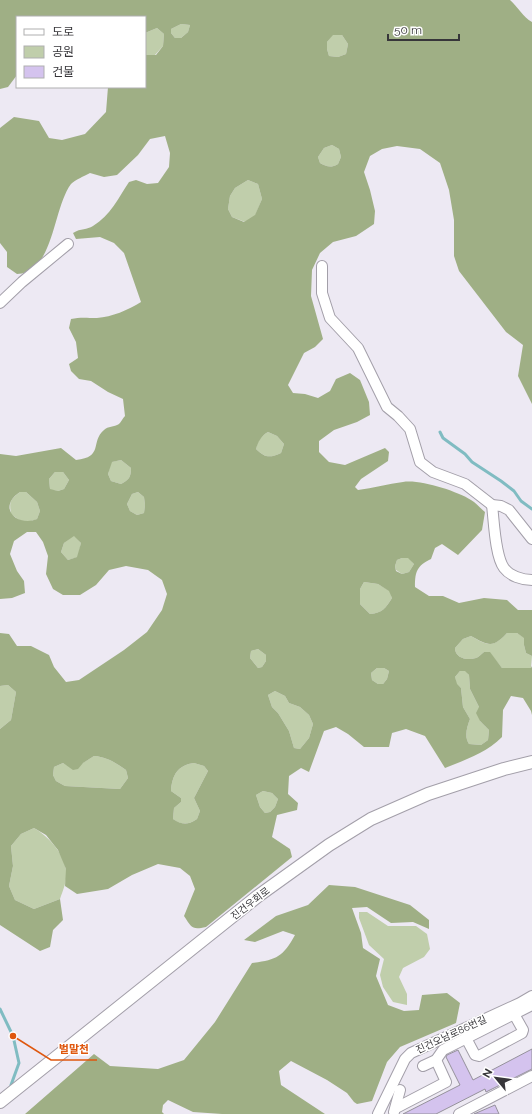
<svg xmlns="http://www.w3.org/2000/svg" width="532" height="1114" viewBox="0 0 532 1114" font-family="Raleway,'Noto Sans KR',sans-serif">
	<rect width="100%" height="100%" fill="#ede9f3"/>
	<g fill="#c0ceab">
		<polygon points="181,24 190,25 188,32 181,38 175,38 171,33 171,29"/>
		<polygon points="157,28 164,34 163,46 155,55 145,55 145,33"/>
		<polygon points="333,34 342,35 348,44 346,54 338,57 329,56 327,49 327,42"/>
		<path d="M 332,145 L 339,149 L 341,157 L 338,164 C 331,168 327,167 320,163 L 318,157 L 324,148 Z"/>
		<polygon points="248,180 258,184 262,199 255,216 245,222 232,217 228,209 230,196 235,188"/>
		<path d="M 268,432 L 277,436 L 284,444 L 281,453 C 270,458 265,458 256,449 C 257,441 261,436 268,432 Z"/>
		<path d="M 121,460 L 131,468 C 131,477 129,480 121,484 L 111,481 L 108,474 L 111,462 Z"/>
		<polygon points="55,472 63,472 69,480 64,489 58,491 50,490 49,479"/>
		<path d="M 20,492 L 26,492 L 37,502 L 40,511 L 37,519 C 25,524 21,522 11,514 C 9,501 10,500 20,492 Z"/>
		<polygon points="138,492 144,497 145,505 144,513 137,515 130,511 127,504 132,494"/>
		<polygon points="74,535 81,543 78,557 68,560 61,552 64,543"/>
		<polygon points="402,558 409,558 414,564 409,572 402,574 396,570 395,566 397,560"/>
		<path d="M 364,582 L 378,584 L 390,591 L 392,598 C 386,608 382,613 370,614 L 360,604 L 360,589 Z"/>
		<path d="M 507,633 L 517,633 L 525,638 L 524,645 L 526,653 L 532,656 L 531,668 L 502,668 L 489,652 L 484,652 C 481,654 479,657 476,658 C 467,661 455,658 455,648 L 463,639 L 471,636 C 488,646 493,648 507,633 Z"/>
		<polygon points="258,649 266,655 266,661 262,667 258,668 250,658 251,651"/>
		<polygon points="377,668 384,668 389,671 387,679 383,684 378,684 372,680 371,673"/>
		<path d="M 460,671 L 466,671 L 469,675 L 470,689 L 479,707 L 480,721 L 489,730 L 488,740 L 481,745 L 469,744 C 464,737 467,727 470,719 L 463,707 L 461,688 L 456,684 L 455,677 Z"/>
		<polygon points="8,685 16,692 11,720 0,729 0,686"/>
		<polygon points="275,691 285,696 289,703 300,707 309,715 313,724 309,738 300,749 294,748 289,731 278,713 272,707 268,695"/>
		<path d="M 94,756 C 107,757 116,763 126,770 L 128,778 L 120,789 L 65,786 L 56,781 L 53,775 L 54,767 L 63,763 L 73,769 Z"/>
		<path d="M 194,763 L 204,766 L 208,771 L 194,798 L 200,811 L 197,819 C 188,825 181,825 173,819 L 174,808 L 181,802 L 181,798 L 171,791 C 172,775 178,765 194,763 Z"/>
		<polygon points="263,791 272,793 278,799 275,807 270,812 265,813 260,807 256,795"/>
		<path d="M 34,828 C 49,837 62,851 66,869 C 68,879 63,890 60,899 L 34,909 L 15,900 L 9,886 L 13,866 L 11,846 L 21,834 Z"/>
		<polygon points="359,912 367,912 388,926 416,926 427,934 430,949 424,957 403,968 399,977 407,994 407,1005 393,1002 383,987 380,975 384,959 369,945 359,918"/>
	</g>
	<g fill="#9faf85" fill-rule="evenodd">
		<path d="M 0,0 L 510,0 C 518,7 523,17 532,22 L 532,404 L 518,376 L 523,345 L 506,332 L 459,271 L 454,256 L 454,220 L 449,190 L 440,163 L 420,149 L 397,146 L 382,149 L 370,156 L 364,172 L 370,190 L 375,211 L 374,224 L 356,236 L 333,242 L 320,253 L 312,270 L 311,296 L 323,339 L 315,347 L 304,353 L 288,385 L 293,393 L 305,394 L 318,398 L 330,391 L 336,379 L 350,373 L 360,380 L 369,402 L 370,415 L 357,422 L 334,430 L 319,441 L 319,452 L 329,462 L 345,465 L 385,448 L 389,452 L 388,461 L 361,479 L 355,487 L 358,490 C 373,488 388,484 403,482 C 419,479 457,491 471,500 C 476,503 480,508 485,512 L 482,530 L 458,555 L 442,544 L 435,548 L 431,559 C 417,566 415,571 415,587 L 429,596 L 443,596 L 459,603 L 484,598 L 507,600 L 518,610 L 532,610 L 532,656 L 526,653 L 524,645 L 524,638 L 517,633 L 507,633 C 493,648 489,646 471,636 L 463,639 L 455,648 C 455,658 467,661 476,658 C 479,657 481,654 484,652 L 490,652 L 502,668 L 531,668 L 532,666 L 532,715 L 531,711 L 523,698 L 511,696 L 503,710 L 502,737 C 486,753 465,760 445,768 L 425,736 L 406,729 L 392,733 L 389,747 L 364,747 L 348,734 L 336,727 L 324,731 L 309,772 L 301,768 L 289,776 L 288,794 L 298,803 L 297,810 L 277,815 L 272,837 L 290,849 L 292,857 L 206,927 C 192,930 192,928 184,916 L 195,889 L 190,876 L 180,868 L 158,864 L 132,875 L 108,889 L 77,894 L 65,886 L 66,869 L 58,850 L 46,835 L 34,828 L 21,834 L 11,846 L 13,866 L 9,886 L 15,900 L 34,909 L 60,899 L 63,920 L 53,930 L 50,947 L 40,951 L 0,925 L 0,729 L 11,720 L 16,692 L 8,685 L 0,686 L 0,633 L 9,634 L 17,646 L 31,646 L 49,655 L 54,667 L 66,682 L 79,680 L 124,650 L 147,632 L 162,610 L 167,594 L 162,580 L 148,570 L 126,566 L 109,570 L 96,585 L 80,595 L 63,595 L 53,589 L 46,574 L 48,556 L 43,542 L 36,532 L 27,532 L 14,541 L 10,554 L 17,571 L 24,581 L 25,593 L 12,598 L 0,599 L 0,454 L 16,456 L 61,448 L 76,460 C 104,457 90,442 104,430 C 108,426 114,427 119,424 C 121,422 123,418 125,416 L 123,399 L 108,392 L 91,381 L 79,379 L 71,371 L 69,364 L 78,358 L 76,342 L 69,328 L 71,319 C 80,317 87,318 97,318 C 112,317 128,310 141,302 L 124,253 L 114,243 L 100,237 L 76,239 L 73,233 C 81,228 87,230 93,226 C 110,216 119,197 129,182 L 136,180 L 147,184 L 158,183 L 169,167 L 170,153 L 165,136 L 150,139 L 138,155 L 117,175 L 104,177 L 90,173 C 84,176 75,180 71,184 C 54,207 54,262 26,272 C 24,273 20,274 17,274 L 7,267 L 7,252 L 0,243 L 0,128 L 14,117 L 39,121 L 49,138 L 62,140 L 85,134 L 106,112 L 108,87 L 145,87 L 145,55 L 156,55 L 163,46 L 164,34 L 157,28 L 145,33 L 145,17 L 17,17 L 17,75 L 8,87 L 0,89 ZM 181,24 L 190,25 L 188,32 L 181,38 L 175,38 L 171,33 L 171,29 ZM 333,35 L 342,35 L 348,44 L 346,54 L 338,57 L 329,56 L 327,49 L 327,42 ZM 332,145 L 339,149 L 341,157 L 338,164 C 331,168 327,167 320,163 L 318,157 L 324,148 ZM 248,180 L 258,184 L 262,199 L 255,215 L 244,222 L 232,217 L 228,209 L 230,196 L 235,188 ZM 268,432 L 277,436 L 284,444 L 281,453 C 270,458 265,458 256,449 C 258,442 261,436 268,432 ZM 121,460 L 131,468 C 131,477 129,480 121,484 L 111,481 L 108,474 L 112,462 ZM 55,472 L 63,472 L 69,480 L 64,489 L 58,491 L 50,489 L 49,479 ZM 20,492 L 26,492 L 37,502 L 40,511 L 37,519 C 23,525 4,516 11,501 C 13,497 17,494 20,492 ZM 138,492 L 144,497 L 145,505 L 144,513 L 137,515 L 130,511 L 127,504 L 132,494 ZM 74,536 L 81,543 L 77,557 L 68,560 L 61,552 L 64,543 ZM 402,558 L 408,558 L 414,564 L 409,572 L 402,574 L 396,571 L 395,566 L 397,560 ZM 364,582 L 378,584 L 389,591 L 392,598 C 386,608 382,613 370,614 L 360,604 L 360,589 ZM 258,649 L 266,655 L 266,661 L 262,667 L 258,668 L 250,658 L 251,651 ZM 377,668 L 384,668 L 389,671 L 387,679 L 383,684 L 378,684 L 372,680 L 371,673 ZM 460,671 L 465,671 L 469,675 L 470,689 L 479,707 L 476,713 L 480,721 L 489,730 L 488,740 L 481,745 L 469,744 C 464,737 467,727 470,719 L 463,707 L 461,688 L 457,684 L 455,677 ZM 275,691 L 285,696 L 289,703 L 300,707 L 309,715 L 313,724 L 309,738 L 300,749 L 294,748 L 289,731 L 278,713 L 272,707 L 268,695 ZM 94,756 C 107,757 116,763 126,770 L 128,778 L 120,789 L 65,786 L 56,781 L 53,775 L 54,767 L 63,763 L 73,770 L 78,769 L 83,763 ZM 194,763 L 204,766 L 208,771 L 194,798 L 200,811 L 197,819 C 188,825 182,825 173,819 L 174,808 L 181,802 L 181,798 L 171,791 C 172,775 178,765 194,763 ZM 263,791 L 272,793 L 278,799 L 275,807 L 270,812 L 265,813 L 260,807 L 256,795 Z"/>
		<path d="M 329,885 L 355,887 L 410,905 L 429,920 L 429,929 L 413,922 L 391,923 L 367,907 L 352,908 L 361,933 L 363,948 L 380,959 L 376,976 L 388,1005 L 404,1011 L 419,1010 L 422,995 L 447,993 L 460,1003 L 456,1023 L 400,1047 L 387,1062 L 372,1101 L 357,1104 L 354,1102 L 347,1093 L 327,1080 L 291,1061 L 279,1071 L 281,1085 L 325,1114 L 222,1114 L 193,1112 L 168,1100 L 163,1105 L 162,1112 L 164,1114 L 25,1114 L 94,1054 L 110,1066 L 158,1069 L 184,1060 L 215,1022 L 252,963 C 276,960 283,957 295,935 L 283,931 L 255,942 L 244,940 L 276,916 L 308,905 Z"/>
	</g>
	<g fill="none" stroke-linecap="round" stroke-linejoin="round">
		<g stroke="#80bcc2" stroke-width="3">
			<polyline points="440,432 443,438 465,454 472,462 501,481 514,491 521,501 532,509"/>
			<polyline points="0,1009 13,1036 19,1063 11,1085"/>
		</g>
	</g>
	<g fill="#d4c3ee" stroke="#95919b">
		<polygon points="532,1049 532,1069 486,1092 485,1089 436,1114 403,1114 460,1085 446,1057 447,1055 458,1050 473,1080"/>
		<polygon points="495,1105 499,1114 474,1114"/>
	</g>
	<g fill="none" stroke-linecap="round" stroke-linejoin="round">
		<g stroke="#a39fa9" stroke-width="12">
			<g id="minor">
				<polyline points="322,266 322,293 330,318 358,348 387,407 398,416 410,429 420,462 433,472 465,484 492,505 501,506 509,510 532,539"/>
				<polyline points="0,303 22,282 68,244"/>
				<path d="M 492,505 C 494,521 495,556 504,568 C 510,576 522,580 532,580"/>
				<polyline points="466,1038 475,1055 479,1056 522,1033 523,1030 514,1014"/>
				<polyline points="423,1066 436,1060 443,1050 532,1005"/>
				<polyline points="396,1108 446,1082 436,1060"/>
				<polyline points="394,1112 400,1090"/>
				<polyline points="378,1114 405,1059 411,1053 520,1003 532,996"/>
				<polyline points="459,1114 532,1076"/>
			</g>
		</g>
		<g stroke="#a39fa9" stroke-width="14">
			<polyline id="major" points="0,1102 258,896 329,845 371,819 428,794 504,769 532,762"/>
		</g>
		<use href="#minor" stroke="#fff" stroke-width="10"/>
		<use href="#major" stroke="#fff" stroke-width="12"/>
	</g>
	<g text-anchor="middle" stroke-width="3" stroke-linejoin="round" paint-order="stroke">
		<g font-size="10" fill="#37363a" stroke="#fff">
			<text transform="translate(250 903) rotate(-38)" y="4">진건우회로</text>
			<text transform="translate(451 1034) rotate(-25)" y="4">진건오남로86번길</text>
		</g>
	</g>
	<path fill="none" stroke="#df570e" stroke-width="1.5" d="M13 1036L51 1060H97"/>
	<circle fill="#df570e" stroke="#fff" stroke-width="1.5" cx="13" cy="1036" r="4"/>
	<g font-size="11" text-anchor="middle" font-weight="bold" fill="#df570e" stroke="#fff" stroke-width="3" stroke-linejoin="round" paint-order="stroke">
		<text x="74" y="1053">벌말천</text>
	</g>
	<rect x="16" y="16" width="130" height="72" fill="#ffffff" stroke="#afafb0"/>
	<rect x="24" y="29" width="20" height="6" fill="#ffffff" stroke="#afafb0"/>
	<text x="52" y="36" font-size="12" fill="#37363a">도로</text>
	<rect x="24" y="46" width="20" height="12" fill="#c0ceab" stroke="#afafb0"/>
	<text x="52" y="56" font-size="12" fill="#37363a">공원</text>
	<rect x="24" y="66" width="20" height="12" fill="#d4c3ee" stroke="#afafb0"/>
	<text x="52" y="76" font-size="12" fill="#37363a">건물</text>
	<g transform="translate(496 1078) rotate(299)" stroke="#ffffff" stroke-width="3" paint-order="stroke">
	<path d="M0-3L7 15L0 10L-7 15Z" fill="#37363a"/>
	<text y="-6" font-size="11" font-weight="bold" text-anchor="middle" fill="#37363a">N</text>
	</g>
	<path d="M388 34v6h71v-6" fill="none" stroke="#37363a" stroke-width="2"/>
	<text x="394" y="34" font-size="12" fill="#37363a" stroke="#ffffff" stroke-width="3" paint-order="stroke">50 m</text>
</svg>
